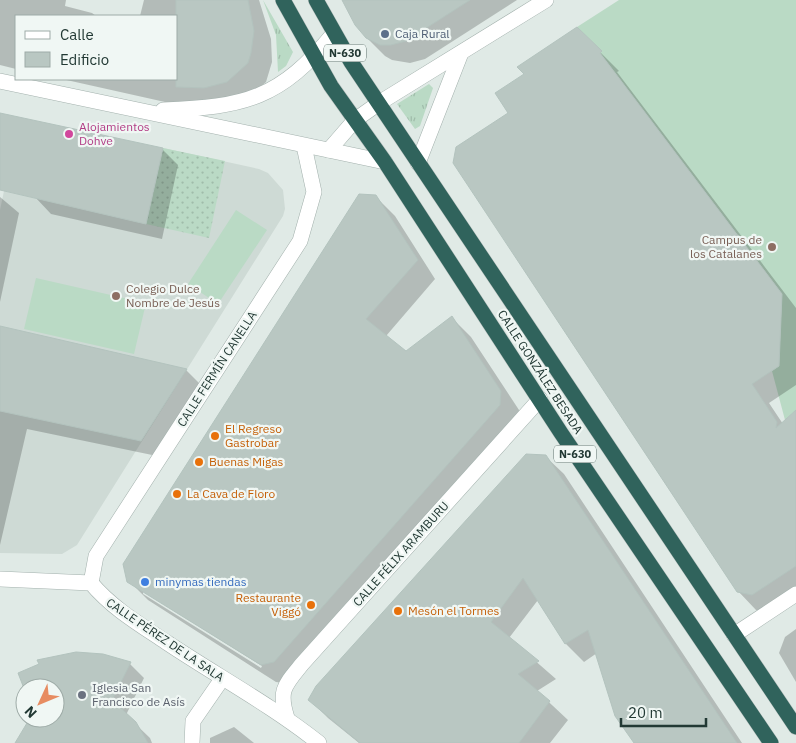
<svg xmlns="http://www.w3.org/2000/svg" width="796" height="743" viewBox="0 0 796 743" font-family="'IBM Plex Sans',sans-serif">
	<defs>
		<pattern id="grass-tufts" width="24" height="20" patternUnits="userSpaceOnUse" patternTransform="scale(1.25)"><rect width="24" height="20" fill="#badac5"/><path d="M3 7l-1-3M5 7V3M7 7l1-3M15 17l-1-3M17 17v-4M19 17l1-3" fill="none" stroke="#a0bcaa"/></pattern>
		<pattern id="garden-dots" width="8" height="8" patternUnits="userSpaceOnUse" patternTransform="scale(1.25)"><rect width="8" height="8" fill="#badac5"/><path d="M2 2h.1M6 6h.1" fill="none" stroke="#a0bcaa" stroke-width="1.8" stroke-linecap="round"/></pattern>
	</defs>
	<rect width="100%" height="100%" fill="#e0eae6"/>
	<polygon fill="#cedad5" points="163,148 259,169 268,173 283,190 285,209 283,216 77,545 62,554 0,553 0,210 4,191 145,224"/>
	<g fill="url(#grass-tufts)">
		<polygon points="263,0 293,52 286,66 278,72 276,35"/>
		<polygon points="429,84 433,88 420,126 415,129 397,104"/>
	</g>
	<polygon fill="url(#garden-dots)" points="163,148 225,161 209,238 146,224"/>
	<g fill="#badac5">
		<polygon points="619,0 796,0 796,410 785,420 772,371 779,366 782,294 600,53 601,51 577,27"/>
		<polygon points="236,210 267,230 218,304 188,284"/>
		<polygon points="36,278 146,303 134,354 24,329"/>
	</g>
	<g fill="#0003" fill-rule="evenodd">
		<polygon points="0,0 66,0 65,6 92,13 96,16 16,16 16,69 0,65"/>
		<polygon points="144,0 259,0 271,39 272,62 266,82 246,100 174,104 62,79 176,79 176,16 140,16"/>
		<polygon points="345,0 517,0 425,59 410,63 392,60 385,56 366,37"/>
		<polygon points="577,29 619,71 617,72 796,308 796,385 769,403 783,424 796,411 796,597 771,613 756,610 738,591 509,113 526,74"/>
		<polygon points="0,114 162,149 178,165 162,239 51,214 35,197 0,188"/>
		<polygon points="0,197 19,213 0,302"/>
		<path d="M 376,197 L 395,216 L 435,279 L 386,336 L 406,353 L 452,318 L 471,337 L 519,410 L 518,424 L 284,683 L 276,682 L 148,600 L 129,581 ZM 143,591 L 262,666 L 261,668 L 143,594 Z"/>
		<polygon points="0,327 186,370 202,386 157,456 27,429 0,545"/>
		<polygon points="545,456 564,474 742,743 636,743 597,653 584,662 566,644 538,600 509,638 556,679 537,691 568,720 550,743 359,743 328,718 310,700"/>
		<polygon points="796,629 796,682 779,653 785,637"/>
		<polygon points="130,664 144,678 126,715 150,738 152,743 19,743 31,718 55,718 55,688 25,688"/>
		<polygon points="234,727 254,743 210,743 210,738"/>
	</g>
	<g fill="#b9c7c2" stroke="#b3c3be">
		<polygon points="176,0 248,0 254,31 251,53 248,63 227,82 204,88 176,87"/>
		<polygon points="342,0 470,0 406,41 391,45 380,45 366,38 355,25"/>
		<polygon points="577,27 602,51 600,53 782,294 779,366 752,384 777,422 776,428 796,410 796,566 752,595 737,592 453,163 456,147 508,113 495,93 524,74 517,67"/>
		<polygon points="0,113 163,148 146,224 0,190"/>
		<polygon points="359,194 376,195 418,260 366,319 406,351 452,316 501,391 500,405 274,662 261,665 127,582 123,564"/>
		<polygon points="0,326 187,369 141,441 0,411"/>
		<polygon points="526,454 546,455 737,743 634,743 615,716 588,630 565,644 523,578 491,622 539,661 518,674 550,701 519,743 360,743 308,700 316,686"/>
		<polygon points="76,652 103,654 131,662 112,700 136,722 148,743 15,743 30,718 55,718 55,688 25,688 25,691 18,673 39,664 37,660"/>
	</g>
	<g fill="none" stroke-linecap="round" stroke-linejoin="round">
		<g stroke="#a3b1ad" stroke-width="16">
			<g id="street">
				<polyline points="0,81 385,162"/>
				<path d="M 163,110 C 245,107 280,99 334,33"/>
				<polyline points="329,150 355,120 379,103 546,0"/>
				<polyline points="418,163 461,53"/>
				<path d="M 0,579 L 91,583 C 112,608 139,624 166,642 C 217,676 271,705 319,743"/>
				<polyline points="91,583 96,556 300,241 314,192 304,146"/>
				<polyline points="734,635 796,594"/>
				<path d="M 287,718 C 278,690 285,685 302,664 L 540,399"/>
				<polyline points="192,743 193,721 222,679"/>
			</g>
		</g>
		<g stroke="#bdc4c2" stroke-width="16">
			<g id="highway">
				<polyline points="283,0 331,86 385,162 561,433 771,743"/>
				<polyline points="316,0 351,62 796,727"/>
			</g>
		</g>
		<use href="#street" stroke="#fff" stroke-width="15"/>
		<use href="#highway" stroke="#30635c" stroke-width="15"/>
	</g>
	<circle fill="#5c6f8a" stroke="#f0f7f4" stroke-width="2" cx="385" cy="34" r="5"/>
	<circle fill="#d1479c" stroke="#f0f7f4" stroke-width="2" cx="69" cy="134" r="5"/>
	<g fill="#8d6e63" stroke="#f0f7f4" stroke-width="2">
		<circle cx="772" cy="247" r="5"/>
		<circle cx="116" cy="296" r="5"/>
	</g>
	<g fill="#e8710a" stroke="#f0f7f4" stroke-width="2">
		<circle cx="215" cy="436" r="5"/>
		<circle cx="199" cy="462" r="5"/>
		<circle cx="177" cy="494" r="5"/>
		<circle cx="311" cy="605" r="5"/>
		<circle cx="398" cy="611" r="5"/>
	</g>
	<circle fill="#3f7fe0" stroke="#f0f7f4" stroke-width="2" cx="145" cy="582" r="5"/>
	<circle fill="#6b7280" stroke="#f0f7f4" stroke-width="2" cx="82" cy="695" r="5"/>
	<g text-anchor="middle" stroke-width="4.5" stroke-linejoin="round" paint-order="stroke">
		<g fill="#f0f7f4" stroke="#60726e" stroke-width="1">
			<rect x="324" y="44.5" width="42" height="17" rx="4"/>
			<rect x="554" y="445.5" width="42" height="17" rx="4"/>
		</g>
		<g font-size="11" font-weight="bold" fill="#223934">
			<text x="345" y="57">N-630</text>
			<text x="575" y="458">N-630</text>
		</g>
		<g font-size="12" fill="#4e5e75" stroke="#f0f7f4" text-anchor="start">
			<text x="395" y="38">Caja Rural</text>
		</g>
		<g font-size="12" fill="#b23c85" stroke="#f0f7f4" text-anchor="start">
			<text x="79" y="131">Alojamientos<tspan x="79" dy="14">Dohve</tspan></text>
		</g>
		<g font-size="12" fill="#785e54" stroke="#f0f7f4" text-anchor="end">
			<text x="762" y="244">Campus de<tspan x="762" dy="14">los Catalanes</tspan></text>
			<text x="126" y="293" text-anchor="start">Colegio Dulce<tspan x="126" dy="14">Nombre de Jesús</tspan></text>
		</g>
		<g font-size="12" fill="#223934" stroke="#f0f7f4">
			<text transform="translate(217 369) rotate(-57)" y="4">CALLE FERMÍN CANELLA</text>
			<text transform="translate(540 372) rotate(57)" y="4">CALLE GONZÁLEZ BESADA</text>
			<text transform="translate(401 554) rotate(-48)" y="4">CALLE FÉLIX ARAMBURU</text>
			<text transform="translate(165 640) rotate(34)" y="4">CALLE PÉREZ DE LA SALA</text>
		</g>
		<g font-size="12" fill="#c56008" stroke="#f0f7f4" text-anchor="start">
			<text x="225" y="433">El Regreso<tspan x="225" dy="14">Gastrobar</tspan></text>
			<text x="209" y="466">Buenas Migas</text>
			<text x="187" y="498">La Cava de Floro</text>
			<text x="301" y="602" text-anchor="end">Restaurante<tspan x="301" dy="14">Viggó</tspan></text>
			<text x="408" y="615">Mesón el Tormes</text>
		</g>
		<g font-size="12" fill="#366cbe" stroke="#f0f7f4" text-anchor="start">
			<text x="155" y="586">minymas tiendas</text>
		</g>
		<g font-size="12" fill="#5b616d" stroke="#f0f7f4" text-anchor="start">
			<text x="92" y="692">Iglesia San<tspan x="92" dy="14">Francisco de Asís</tspan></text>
		</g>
	</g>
	<rect x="15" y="15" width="162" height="65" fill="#f0f7f4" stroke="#9eaba7"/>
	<rect x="25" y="31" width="25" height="8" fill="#ffffff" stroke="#9eaba7"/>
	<text x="60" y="40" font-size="15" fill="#223934">Calle</text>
	<rect x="25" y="52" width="25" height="15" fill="#b9c7c2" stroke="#9eaba7"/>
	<text x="60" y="65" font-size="15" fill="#223934">Edificio</text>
	<g transform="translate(40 703) rotate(226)"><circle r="24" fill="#f0f7f4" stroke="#9eaba7"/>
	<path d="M0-4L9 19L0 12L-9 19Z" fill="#e78c61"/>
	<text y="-8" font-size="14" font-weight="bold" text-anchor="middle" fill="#223934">N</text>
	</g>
	<path d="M621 718v8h85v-8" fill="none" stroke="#223934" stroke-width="2.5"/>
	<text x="628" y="718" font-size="15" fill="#223934" stroke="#f0f7f4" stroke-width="4" paint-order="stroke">20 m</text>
</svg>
